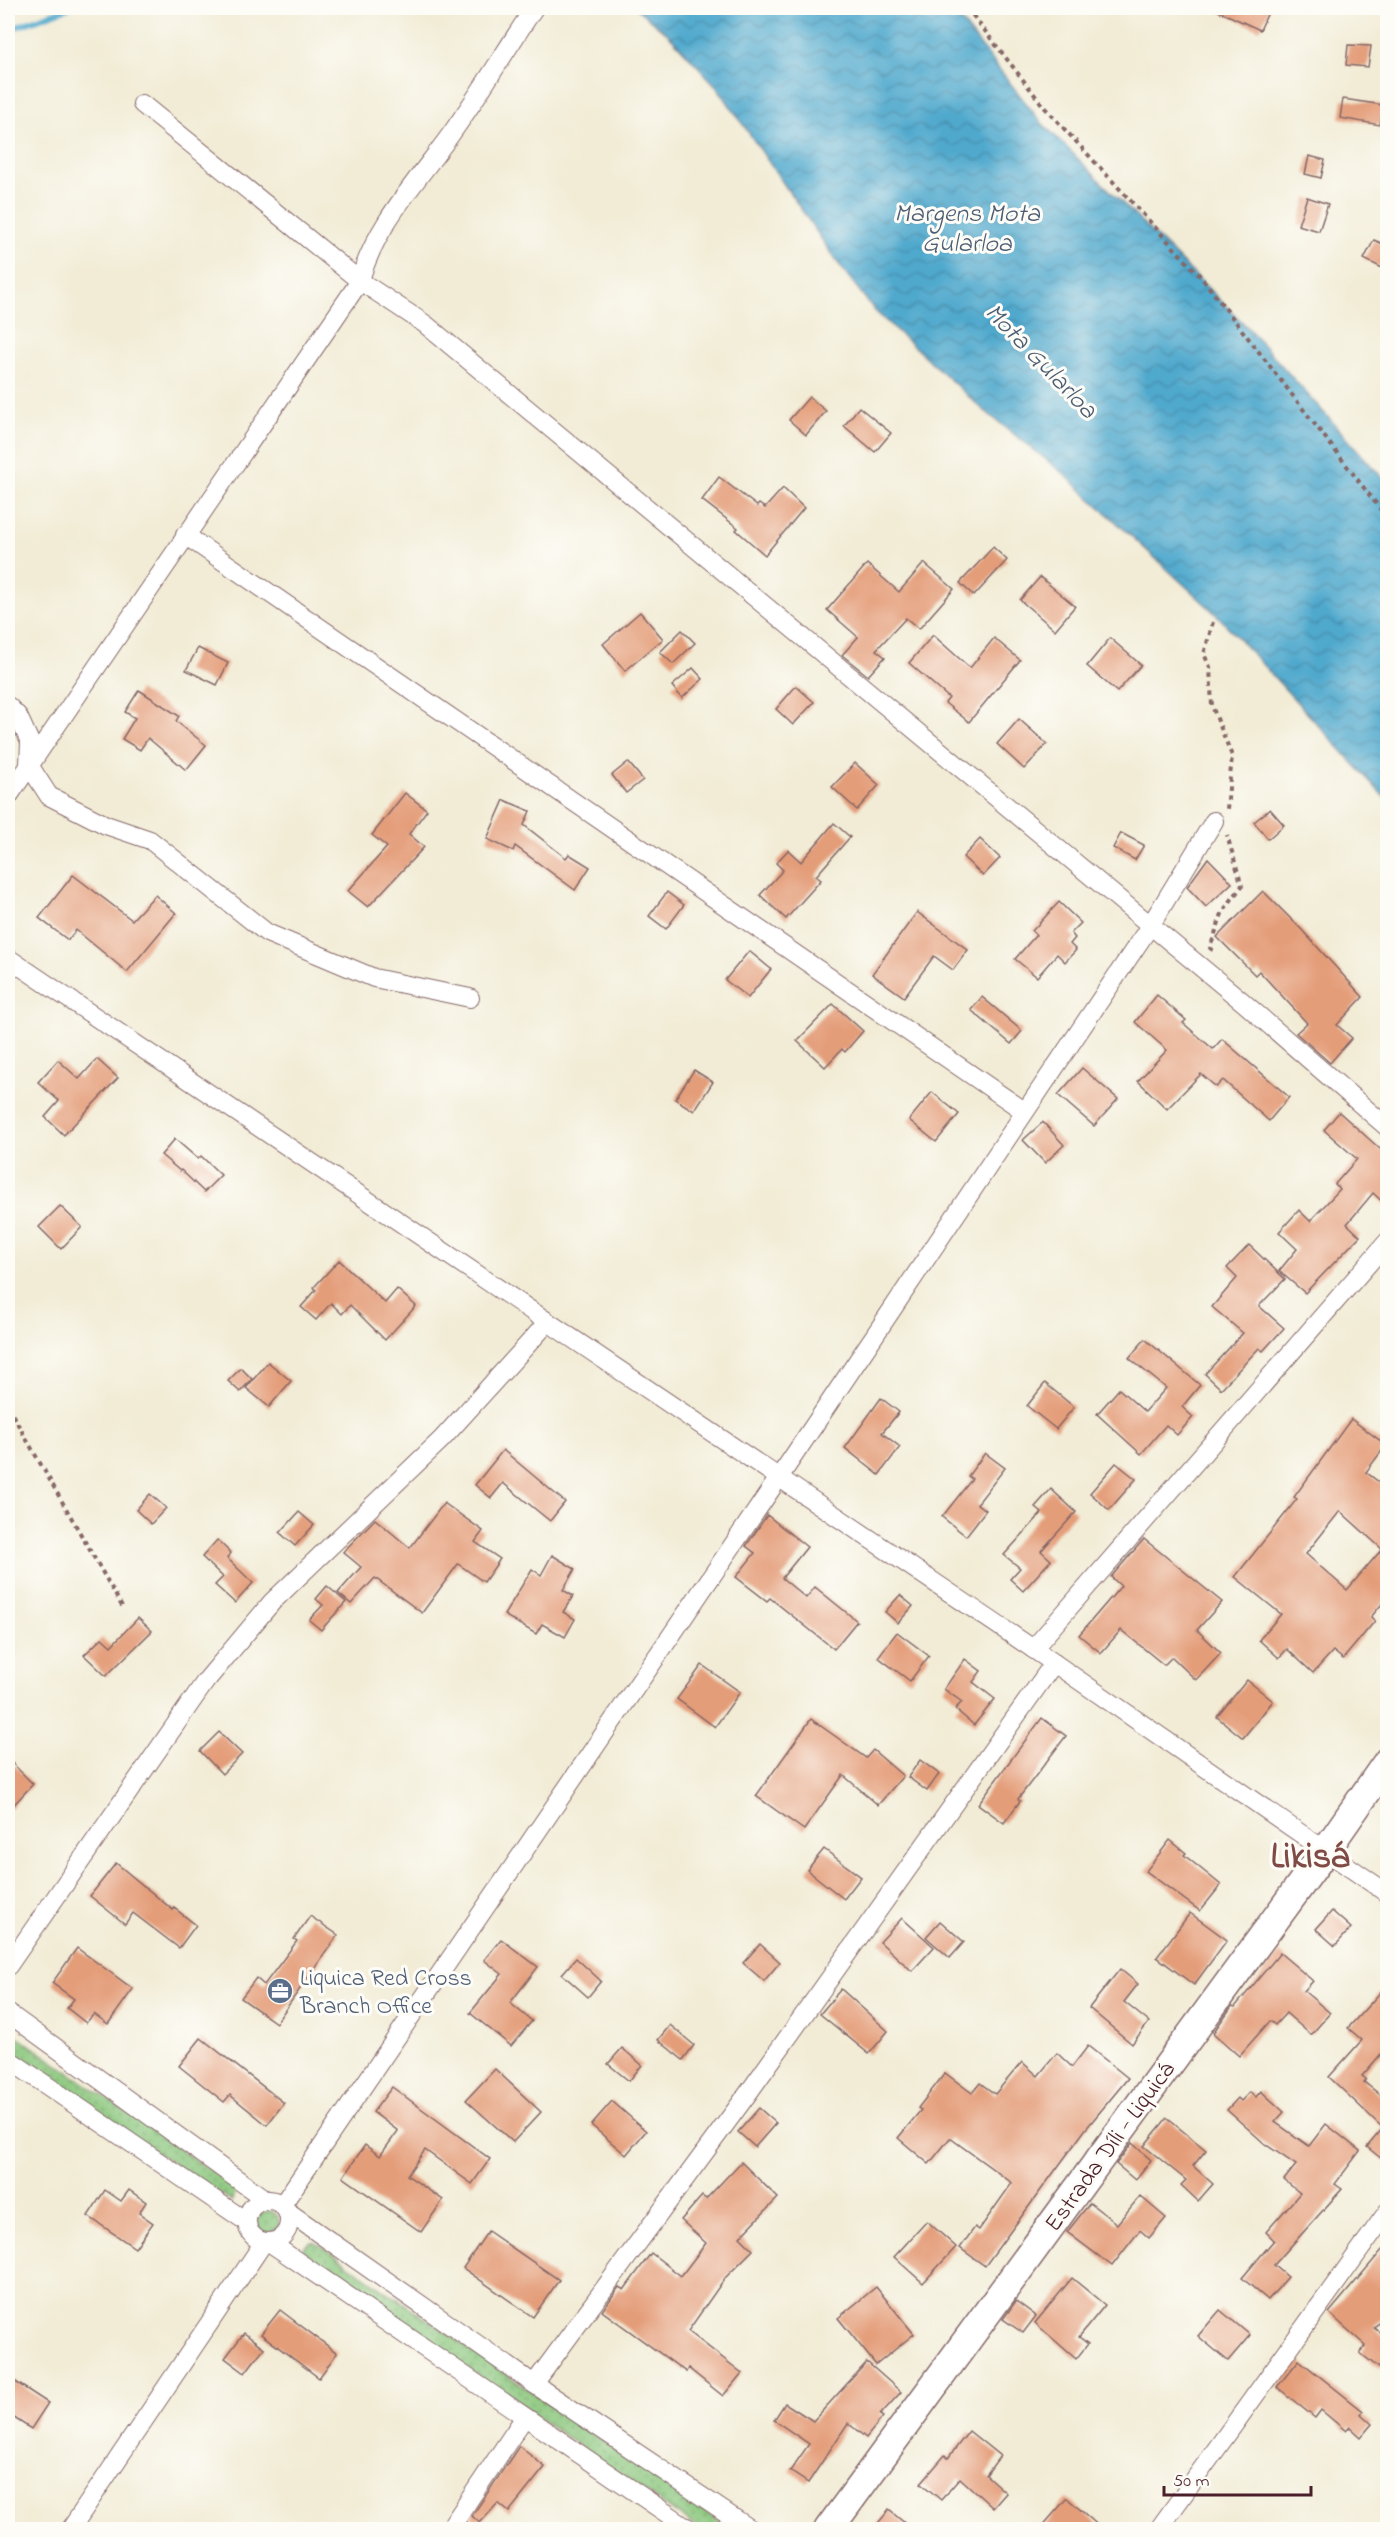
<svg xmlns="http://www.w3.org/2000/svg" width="1395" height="2537" viewBox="0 0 1395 2537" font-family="'Indie Flower',sans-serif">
	<defs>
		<pattern id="grass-dots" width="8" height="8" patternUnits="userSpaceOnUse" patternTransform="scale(1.5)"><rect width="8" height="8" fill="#89c67c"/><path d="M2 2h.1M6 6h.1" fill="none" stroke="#72a066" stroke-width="1.8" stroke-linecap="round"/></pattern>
		<pattern id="water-waves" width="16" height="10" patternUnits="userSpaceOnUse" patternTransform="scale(1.5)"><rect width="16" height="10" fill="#50a9cd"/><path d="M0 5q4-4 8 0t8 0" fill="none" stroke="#4489a7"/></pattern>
	</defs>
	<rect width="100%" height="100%" fill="#fdfcf7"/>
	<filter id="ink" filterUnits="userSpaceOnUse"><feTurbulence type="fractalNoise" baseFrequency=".0167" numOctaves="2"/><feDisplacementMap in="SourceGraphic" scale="12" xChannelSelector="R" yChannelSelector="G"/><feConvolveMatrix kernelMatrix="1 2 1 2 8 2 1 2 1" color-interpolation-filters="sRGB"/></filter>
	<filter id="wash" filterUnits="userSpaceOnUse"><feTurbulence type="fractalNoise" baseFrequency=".008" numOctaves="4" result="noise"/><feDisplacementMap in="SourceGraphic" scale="24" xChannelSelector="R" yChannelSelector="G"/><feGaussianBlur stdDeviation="1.35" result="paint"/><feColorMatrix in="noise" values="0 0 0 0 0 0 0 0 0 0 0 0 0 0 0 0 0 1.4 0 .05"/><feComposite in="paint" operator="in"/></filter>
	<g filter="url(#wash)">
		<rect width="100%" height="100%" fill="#f2ecd6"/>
		<g fill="url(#grass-dots)" stroke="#6a7254" stroke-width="1.5">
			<polygon points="8,2030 233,2186 237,2191 232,2201 8,2059"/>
			<circle cx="268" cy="2222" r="11"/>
			<polygon points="311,2242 317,2243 730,2529 699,2529 304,2256 304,2247"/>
		</g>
		<polygon fill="url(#water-waves)" stroke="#4d647c" stroke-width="1.5" points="636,8 951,8 1040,121 1247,327 1387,483 1387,800 1218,616 1064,474 980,407 875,311 838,263 718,88 669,35"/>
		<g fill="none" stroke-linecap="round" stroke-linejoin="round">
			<polyline stroke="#50a9cd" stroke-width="6" points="8,30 68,8"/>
		</g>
		<g id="blocks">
			<g fill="#e49d79" fill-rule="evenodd">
				<polygon points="1212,8 1270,8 1260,30"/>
				<polygon points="1348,45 1371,46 1368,67 1346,65"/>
				<polygon points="1343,99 1383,105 1380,125 1340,118"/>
				<polygon points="1309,156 1325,160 1321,178 1305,174"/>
				<polygon points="1307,197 1328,204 1319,231 1298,225"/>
				<polygon points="1374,240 1388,246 1388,271 1364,259"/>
				<polygon points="809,397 826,411 806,435 789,420"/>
				<polygon points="859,407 891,433 875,452 844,426"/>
				<polygon points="719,477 757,506 759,504 765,508 783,488 804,508 765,555 736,530 738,528 702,500"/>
				<polygon points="993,547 1007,560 974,596 960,583"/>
				<polygon points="924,563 954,589 919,629 906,618 876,650 885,657 868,676 842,655 858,637 827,610 867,564 899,592"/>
				<polygon points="1040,577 1075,606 1055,630 1020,600"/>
				<polygon points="640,612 663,639 625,671 603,644"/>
				<polygon points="682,630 695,643 673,664 660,652"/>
				<polygon points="933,635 970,668 994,638 1020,660 969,722 945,703 949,698 909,663"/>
				<polygon points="1110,638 1141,665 1117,692 1087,666"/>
				<polygon points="198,648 228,663 217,685 186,670"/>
				<polygon points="693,668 703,679 682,698 672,686"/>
				<polygon points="796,686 814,702 793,725 776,709"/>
				<polygon points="139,690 179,716 176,721 206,745 186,770 148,738 140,750 122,739 135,718 125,712"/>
				<polygon points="1019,719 1047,744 1024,769 997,744"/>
				<polygon points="628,762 643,780 626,793 612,775"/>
				<polygon points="855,763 879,785 857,810 832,787"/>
				<polygon points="405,793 427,810 409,834 424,847 368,907 348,891 387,847 372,835"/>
				<polygon points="504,800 530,811 524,825 566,858 569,854 590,867 575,890 515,846 513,851 487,839"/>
				<polygon points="1270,809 1284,825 1268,839 1254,822"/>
				<polygon points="834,823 850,837 816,876 821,880 786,919 760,895 783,870 776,863 788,850 801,862"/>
				<polygon points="1121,833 1144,845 1135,860 1113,848"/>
				<polygon points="980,839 1000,858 983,876 963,857"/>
				<polygon points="1208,858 1232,883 1206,907 1187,887"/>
				<polygon points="73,875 132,920 155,895 176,913 127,972 76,930 68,940 39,918"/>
				<polygon points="1263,891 1301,929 1363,997 1337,1025 1352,1038 1330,1063 1296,1033 1307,1023 1259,971 1255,975 1217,937"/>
				<polygon points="667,892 684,905 666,929 649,916"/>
				<polygon points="1059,902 1081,923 1071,933 1075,938 1070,944 1076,950 1065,962 1057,954 1037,977 1015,959 1036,935 1032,931"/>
				<polygon points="917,912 968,950 953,970 934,956 904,997 872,974"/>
				<polygon points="749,951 771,969 748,998 725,980"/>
				<polygon points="1157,995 1186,1020 1183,1023 1213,1049 1222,1039 1289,1097 1269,1121 1223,1080 1216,1087 1201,1074 1167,1109 1138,1081 1167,1050 1135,1022"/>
				<polygon points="982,997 1022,1031 1011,1044 971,1010"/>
				<polygon points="833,1004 863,1031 845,1052 842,1049 825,1067 797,1041"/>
				<polygon points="97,1059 118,1078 64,1135 45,1117 59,1101 38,1082 58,1060 79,1079"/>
				<polygon points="1082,1068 1118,1099 1094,1126 1058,1095"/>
				<polygon points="694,1070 713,1082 694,1111 675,1099"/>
				<polygon points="932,1092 959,1114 936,1142 909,1120"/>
				<polygon points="1339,1112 1388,1156 1388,1207 1373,1193 1347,1224 1360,1236 1305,1293 1279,1271 1297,1249 1279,1232 1299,1210 1310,1221 1340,1189 1335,1184 1357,1159 1324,1130"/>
				<polygon points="1043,1122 1064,1145 1045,1163 1023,1140"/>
				<polygon points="175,1139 198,1159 201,1156 221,1175 204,1192 181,1170 180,1171 161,1155"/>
				<polygon points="60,1206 82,1227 61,1249 39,1227"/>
				<polygon points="1249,1245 1285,1279 1259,1306 1284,1328 1263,1351 1259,1348 1221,1389 1205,1374 1243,1333 1212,1307 1237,1278 1227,1268"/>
				<polygon points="339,1260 385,1303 397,1289 416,1306 385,1340 350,1305 342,1314 331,1303 316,1320 301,1307 316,1290 314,1287"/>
				<polygon points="1145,1339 1200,1385 1182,1407 1193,1417 1177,1435 1166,1425 1141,1454 1097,1414 1119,1389 1145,1412 1166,1388 1129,1358"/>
				<polygon points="268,1362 291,1381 269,1407 246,1388"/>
				<polygon points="241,1368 252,1379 240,1392 228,1381"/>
				<polygon points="1045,1383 1074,1407 1056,1429 1027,1406"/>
				<polygon points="881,1398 899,1412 882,1433 900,1447 879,1475 845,1448"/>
				<path d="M 1351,1419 L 1386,1445 L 1366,1472 L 1388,1489 L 1388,1597 L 1371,1617 L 1375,1621 L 1343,1659 L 1333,1651 L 1313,1673 L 1287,1649 L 1279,1658 L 1259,1640 L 1281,1614 L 1235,1577 L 1297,1499 L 1294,1497 ZM 1340,1511 L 1382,1549 L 1347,1590 L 1306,1554 Z"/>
				<polygon points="503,1450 565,1502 550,1521 503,1483 491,1498 475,1485"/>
				<polygon points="985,1453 1005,1468 977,1504 986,1510 966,1536 942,1517 972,1479 968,1476"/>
				<polygon points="1116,1463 1136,1479 1109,1510 1090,1493"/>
				<polygon points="1051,1489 1076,1512 1041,1551 1051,1560 1023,1591 1010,1579 1020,1568 1004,1555 1042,1513 1035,1507"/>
				<polygon points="150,1494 166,1508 151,1524 136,1510"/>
				<polygon points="444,1503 483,1531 475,1542 500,1559 484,1582 458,1564 422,1613 375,1578 351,1604 338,1593 361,1567 343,1552 375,1519 410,1548"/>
				<polygon points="299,1512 314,1525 295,1546 280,1533"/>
				<polygon points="767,1515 807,1547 782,1578 806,1598 815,1587 857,1621 834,1649 770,1598 767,1601 736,1577 755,1553 746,1546"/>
				<polygon points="1144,1539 1222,1602 1197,1630 1221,1653 1196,1680 1172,1657 1164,1665 1121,1630 1101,1653 1079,1635 1121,1586 1111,1577"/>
				<polygon points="217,1540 231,1553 227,1558 253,1583 235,1603 215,1585 223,1577 202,1557"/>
				<polygon points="552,1555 575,1569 563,1590 573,1596 563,1612 575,1619 565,1637 542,1624 536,1634 504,1615 532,1569 541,1575"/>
				<polygon points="327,1586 346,1602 321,1630 309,1620 323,1605 316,1599"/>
				<polygon points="900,1595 913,1606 898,1623 885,1612"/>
				<polygon points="138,1618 152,1631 106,1676 84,1655 102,1638 111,1646"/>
				<polygon points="897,1632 929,1656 910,1681 878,1657"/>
				<polygon points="965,1659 981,1671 973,1682 995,1699 974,1725 955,1709 962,1702 944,1689"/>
				<polygon points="702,1665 740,1692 715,1727 677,1699"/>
				<polygon points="1247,1680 1273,1701 1243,1738 1217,1717"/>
				<polygon points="1042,1718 1066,1736 1018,1799 1020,1801 1004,1823 978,1804"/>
				<polygon points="811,1719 866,1758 873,1750 903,1776 878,1805 843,1775 804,1830 756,1796"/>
				<polygon points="219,1732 242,1754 222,1774 200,1751"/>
				<polygon points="8,1759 33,1784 8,1811"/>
				<polygon points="920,1760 939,1774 927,1791 908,1777"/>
				<polygon points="1170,1840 1186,1853 1184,1855 1221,1885 1200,1911 1146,1871"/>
				<polygon points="824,1849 861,1877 844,1899 807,1870"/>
				<polygon points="116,1863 173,1910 174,1908 196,1925 179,1948 133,1913 125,1924 90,1896"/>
				<polygon points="1332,1911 1351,1928 1335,1946 1316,1929"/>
				<polygon points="1190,1913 1227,1940 1194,1985 1157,1957"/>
				<polygon points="310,1916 338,1935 276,2023 241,1998 256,1978 264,1985 297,1941 294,1939"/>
				<polygon points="902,1918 934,1947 912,1971 880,1942"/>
				<polygon points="940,1921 964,1942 950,1958 926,1937"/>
				<polygon points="501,1939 538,1967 510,2003 532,2021 511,2046 470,2013 502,1974 484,1960"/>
				<polygon points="760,1944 780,1962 764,1981 743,1963"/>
				<polygon points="77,1948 133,1989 108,2024 94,2014 86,2023 67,2008 74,1999 52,1983"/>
				<polygon points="1280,1953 1313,1981 1304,1991 1330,2013 1311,2035 1286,2013 1275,2025 1270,2021 1239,2056 1213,2033 1232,2006 1235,2007"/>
				<polygon points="576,1958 601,1981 588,1997 562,1974"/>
				<polygon points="1120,1969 1138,1984 1124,2002 1149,2022 1132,2044 1089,2008"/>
				<polygon points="1388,1984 1388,2046 1362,2076 1366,2079 1364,2082 1388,2101 1388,2164 1367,2147 1383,2128 1329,2077 1362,2040 1348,2028"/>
				<polygon points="841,1989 888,2031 869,2054 820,2014"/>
				<polygon points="670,2025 694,2045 683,2060 658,2040"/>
				<polygon points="201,2038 284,2103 267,2125 230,2095 224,2102 179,2066"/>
				<polygon points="1088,2046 1128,2078 1085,2130 985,2266 960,2248 975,2227 979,2230 1012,2183 950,2138 929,2164 898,2138 921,2110 918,2108 945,2073 972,2093 980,2083 995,2094 1022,2062 1038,2076 1057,2053 1072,2067"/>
				<polygon points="622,2048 642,2065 629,2081 608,2064"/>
				<polygon points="495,2069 541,2112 513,2142 466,2100"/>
				<polygon points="392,2087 490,2159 472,2184 425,2150 407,2175 443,2200 421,2232 343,2177 365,2145 380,2156 398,2131 373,2112"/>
				<polygon points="1261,2091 1284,2112 1275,2122 1309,2146 1326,2124 1360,2151 1335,2184 1342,2189 1274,2265 1288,2277 1268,2300 1242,2278 1274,2240 1266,2232 1300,2193 1284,2180 1296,2165 1265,2144 1227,2110 1238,2098 1241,2101 1250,2092 1256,2097"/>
				<polygon points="612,2101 646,2131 626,2155 591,2125"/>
				<polygon points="759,2108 776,2123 755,2147 738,2132"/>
				<polygon points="1167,2118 1206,2150 1193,2166 1213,2184 1198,2201 1181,2185 1186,2180 1144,2146"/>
				<polygon points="1132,2143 1151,2160 1135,2180 1116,2164"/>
				<polygon points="741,2162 778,2198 740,2237 753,2250 725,2278 688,2331 742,2373 723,2396 688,2368 686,2372 602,2311 619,2287 624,2290 651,2253 681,2276 706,2243 681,2220 702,2196 706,2199"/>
				<polygon points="105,2190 121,2201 129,2190 146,2202 139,2213 153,2223 135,2248 88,2216"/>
				<polygon points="1140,2196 1166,2218 1149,2238 1140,2230 1112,2266 1067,2232 1090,2203 1117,2224"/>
				<polygon points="927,2221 956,2247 923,2283 894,2257"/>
				<polygon points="488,2231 559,2280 533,2317 463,2268"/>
				<polygon points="1388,2243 1388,2311 1374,2328 1388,2339 1388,2359 1379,2368 1360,2353 1366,2346 1329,2313"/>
				<polygon points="1072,2278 1105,2305 1079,2337 1088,2344 1076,2359 1035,2323"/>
				<polygon points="876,2287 914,2334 876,2365 838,2318"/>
				<polygon points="1016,2301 1036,2316 1023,2333 1003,2319"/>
				<polygon points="280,2310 337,2353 319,2378 261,2334"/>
				<polygon points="1220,2310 1250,2335 1228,2361 1198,2336"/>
				<polygon points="244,2333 264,2348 245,2373 225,2358"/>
				<polygon points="1299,2360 1363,2411 1361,2414 1372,2424 1361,2437 1350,2427 1346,2431 1321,2410 1315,2418 1277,2387"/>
				<polygon points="867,2362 901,2392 880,2415 883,2417 866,2438 848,2423 808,2483 790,2471 809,2444 774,2420 785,2403 813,2421"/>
				<polygon points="8,2377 48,2403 31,2429 8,2414"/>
				<polygon points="969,2431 1000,2456 986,2475 1006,2493 993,2508 960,2478 941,2500 921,2483 945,2455 948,2458"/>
				<polygon points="519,2446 545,2467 509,2512 498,2503 480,2523 472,2516"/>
				<polygon points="1067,2498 1102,2529 1040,2529"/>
				<polygon points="889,2510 912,2529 873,2529"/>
			</g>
		</g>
	</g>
	<g filter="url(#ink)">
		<use href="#blocks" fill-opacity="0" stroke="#856767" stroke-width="1.5"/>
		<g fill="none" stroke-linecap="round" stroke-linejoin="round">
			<g stroke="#856767" stroke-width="20">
				<g id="minor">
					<polyline points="142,104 360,281 425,324 1243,1002 1388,1128"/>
					<polyline points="185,535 1024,1111"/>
					<polyline points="8,706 18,716 30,742 29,765 49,796 106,825 150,840 267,933 374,978 470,998"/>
					<path d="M 8,797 L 360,281 C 374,227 418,180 451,134 C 480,93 506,50 534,8"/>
					<polyline points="8,958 1054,1663 1388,1894"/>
					<polyline points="1033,1649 1388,1241"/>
					<polyline points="8,1966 205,1682 272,1602 442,1439 547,1323"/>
					<polyline points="8,2013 266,2200"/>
					<polyline points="8,2059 247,2222"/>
					<circle cx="268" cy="2221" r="21"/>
					<polyline points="282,2205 778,1479 1150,926 1214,821"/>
					<polyline points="287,2211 534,2384 752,2530"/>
					<polyline points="269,2242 691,2530"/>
					<polyline points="534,2384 749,2092 1054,1663"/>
					<polyline points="70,2530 264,2242"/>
					<polyline points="449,2530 524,2418"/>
					<polyline points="1158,2530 1388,2211"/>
				</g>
			</g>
			<g stroke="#856767" stroke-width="31">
				<polyline id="primary" points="828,2530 1326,1850 1388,1761"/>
			</g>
			<g stroke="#856767" stroke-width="4" stroke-dasharray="4.5 4.5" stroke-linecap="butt">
				<polyline points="967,8 1045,108 1201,277 1388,519"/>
				<polyline points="1213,622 1204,654 1210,667 1212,706 1232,756 1227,809"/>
				<polyline points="1213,950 1210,948 1223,911 1242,886 1227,835"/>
				<polyline points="8,1407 123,1608"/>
			</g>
			<use href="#minor" stroke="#fff" stroke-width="18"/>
			<use href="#primary" stroke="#fff" stroke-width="28"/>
		</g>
	</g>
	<defs>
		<g id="office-disc" transform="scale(1.35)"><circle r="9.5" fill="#5c6f8a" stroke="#fdfcf7"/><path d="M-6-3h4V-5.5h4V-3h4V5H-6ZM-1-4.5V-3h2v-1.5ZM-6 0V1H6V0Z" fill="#fff"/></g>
	</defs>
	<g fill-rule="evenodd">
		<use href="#office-disc" x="280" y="1991"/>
	</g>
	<g text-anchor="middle" stroke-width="6" stroke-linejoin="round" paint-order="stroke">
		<g font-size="24" fill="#4e5e75" stroke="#fdfcf7" text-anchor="start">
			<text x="300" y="1985">Liquica Red Cross<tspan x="300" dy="28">Branch Office</tspan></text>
		</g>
		<g font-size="24" fill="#4a1f2b" stroke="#fdfcf7">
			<text transform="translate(1109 2146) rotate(-54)" y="8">Estrada Díli - Liquicá</text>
		</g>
		<g font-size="26" font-style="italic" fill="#4d5d74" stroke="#fdfcf7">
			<text x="967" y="221">Margens Mota<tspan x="967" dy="30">Gularloa</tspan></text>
			<text transform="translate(1042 360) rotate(46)" y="9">Mota Gularloa</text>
		</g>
		<g font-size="36" font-weight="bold" fill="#804b46" stroke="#fdfcf7">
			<text x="1310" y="1867">Likisá</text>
		</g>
	</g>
	<rect width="1395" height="2537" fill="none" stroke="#fdfcf7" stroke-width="30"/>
	<path d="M1164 2486v9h147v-9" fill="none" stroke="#4a1f2b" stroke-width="3"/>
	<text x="1173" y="2486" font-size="18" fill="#4a1f2b" stroke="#fdfcf7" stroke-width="4.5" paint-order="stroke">50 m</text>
</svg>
